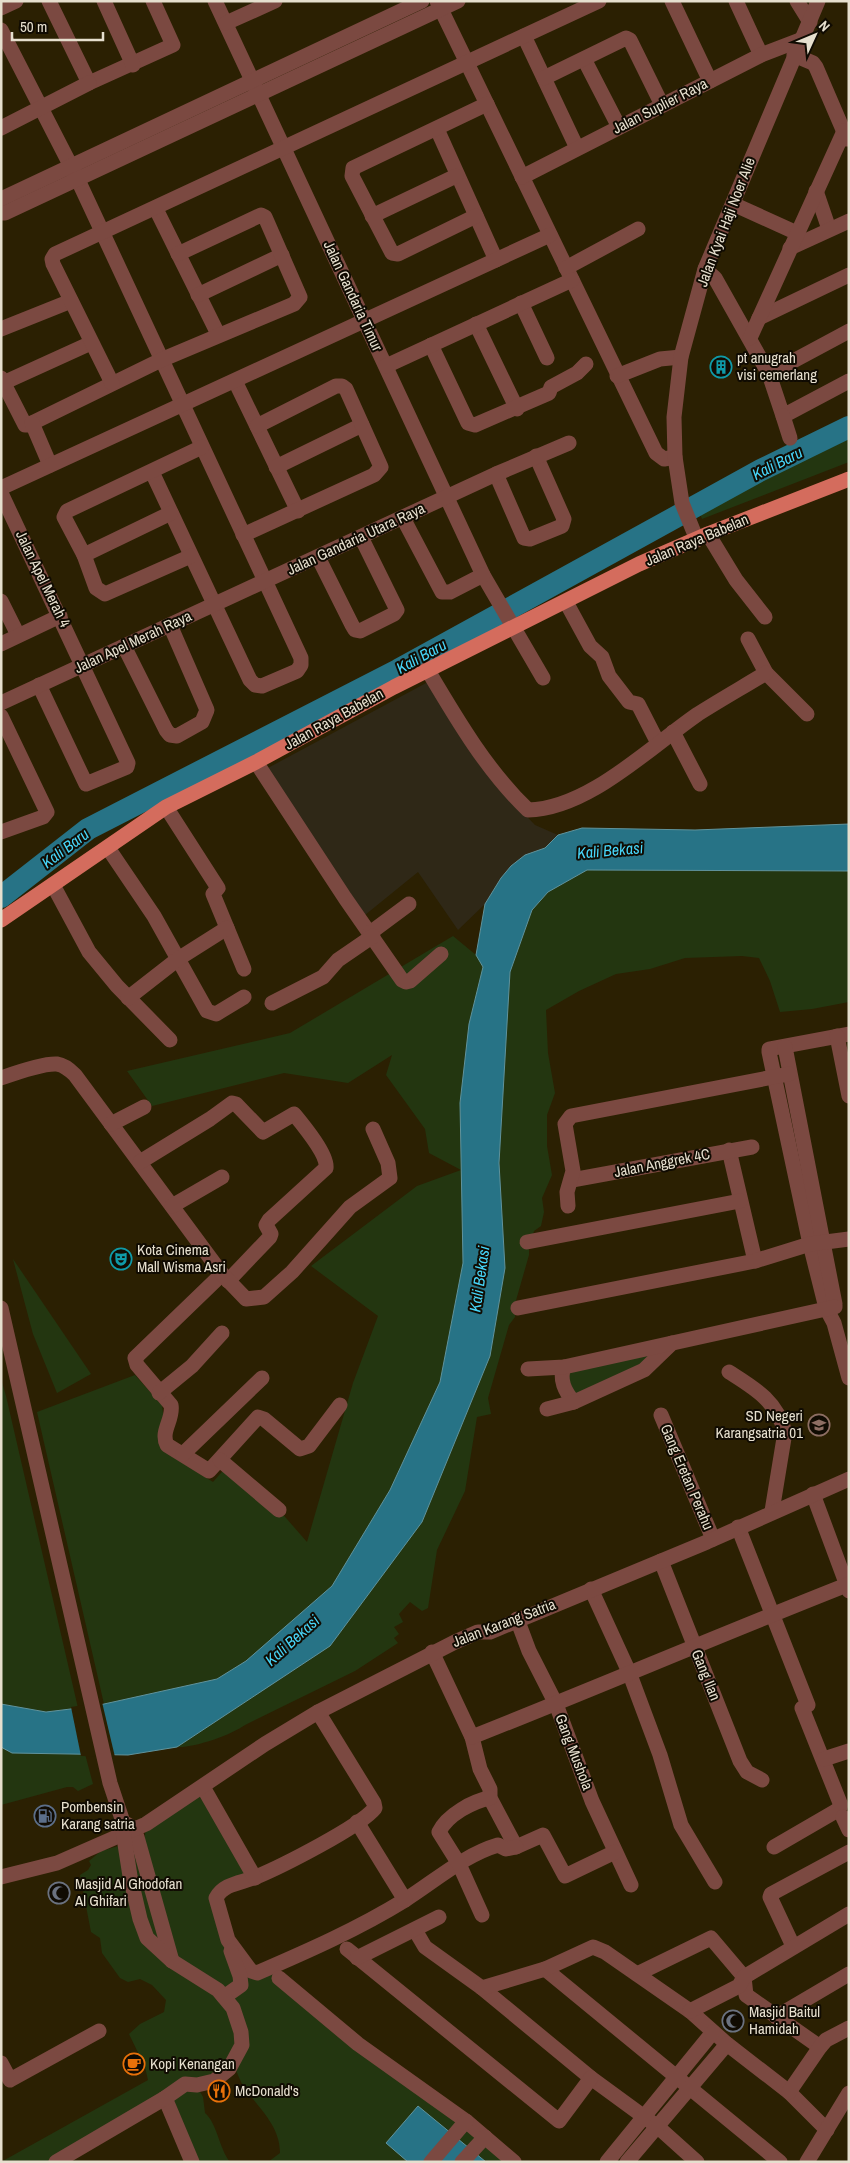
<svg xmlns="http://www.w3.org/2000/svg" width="850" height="2163" viewBox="0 0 850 2163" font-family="'Archivo Narrow',sans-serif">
	<rect width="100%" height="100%" fill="#2b2002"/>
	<polygon fill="#2f2817" points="428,682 505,794 535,825 558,835 545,848 525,855 501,878 485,904 458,930 418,872 365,915 266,769"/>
	<g fill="#233610">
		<polygon points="849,435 849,462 702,519 698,509"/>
		<path d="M 587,870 L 849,871 L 849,1002 L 812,1009 L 780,1012 L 770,981 L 759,958 L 742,956 L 685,958 L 650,969 L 616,974 L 579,991 L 546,1010 L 548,1053 L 555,1093 L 547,1115 L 547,1146 L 552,1175 L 542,1198 L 544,1212 L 541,1226 L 534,1231 L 529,1246 L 529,1255 L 515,1304 L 515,1317 L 509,1325 L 488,1398 L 491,1414 L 477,1417 L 465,1491 L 437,1550 L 428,1608 L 422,1611 L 410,1602 L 399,1614 L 403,1622 L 394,1627 L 399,1634 L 394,1638 L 398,1643 L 355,1671 L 245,1725 C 231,1735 194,1748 177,1747 L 330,1646 L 422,1521 L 490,1356 L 505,1268 L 499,1163 L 510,972 L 532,910 L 548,892 Z"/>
		<polygon points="453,936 476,955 483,967 469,1024 460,1103 463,1263 440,1382 390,1490 332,1586 246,1661 217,1679 104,1704 37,1412 135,1375 162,1405 168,1454 213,1482 227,1466 279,1510 307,1542 353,1383 378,1316 311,1266 417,1186 461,1170 429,1153 425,1129 386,1075 392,1055 348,1083 284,1073 152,1106 127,1071 290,1033"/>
		<polygon points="13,1259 91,1374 57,1393 33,1334"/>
		<polygon points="672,1343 644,1370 574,1402 564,1367"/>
		<polygon points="1,1379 6,1396 78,1708 46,1712 1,1704"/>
		<polygon points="1,1747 12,1753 85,1754 93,1784 78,1791 73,1787 67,1787 1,1805"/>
		<path d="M 203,1787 L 255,1878 L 220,1892 L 228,1940 L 251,1971 L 274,1966 L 514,2162 L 268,2162 L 280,2153 C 280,2123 255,2106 241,2082 C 238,2076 236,2069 233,2064 L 197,2086 L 203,2097 L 205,2113 C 217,2123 219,2148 230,2162 L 192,2162 L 165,2098 L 56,2162 L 1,2162 L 148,2080 L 145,2067 L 129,2034 L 140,2024 L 164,2012 L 166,2000 L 152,1985 L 140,1979 L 128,1982 L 120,1978 L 102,1953 L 100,1938 L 91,1932 L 80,1875 L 88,1870 L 91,1865 L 89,1861 L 101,1851 L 126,1844 L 143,1856 L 146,1824 Z"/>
	</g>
	<g fill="#277386" stroke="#60939c">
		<polygon points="849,824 849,871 587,870 548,892 532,910 510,972 499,1163 505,1268 490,1356 422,1522 330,1646 177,1747 128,1755 12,1753 1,1747 1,1704 46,1712 95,1706 217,1679 246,1661 332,1586 390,1490 440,1382 463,1263 460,1103 469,1024 483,967 476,955 485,904 501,878 511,866 525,855 545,848 558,835 582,828 695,830"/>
		<polygon points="418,2106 486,2162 408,2162 386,2143"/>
	</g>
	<polygon fill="#2b2002" points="102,1702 115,1757 81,1756 71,1707"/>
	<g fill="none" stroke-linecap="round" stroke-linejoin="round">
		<polyline stroke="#277386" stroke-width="22" points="1,897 88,829 398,670 761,470 849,427"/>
		<g stroke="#7b4941" stroke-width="15">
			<polyline points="49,1 89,83 173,45 153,1"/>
			<polyline points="104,1 133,65"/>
			<polyline points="215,1 483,575 543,678"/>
			<polyline points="437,1 656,453 664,459 675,457"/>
			<polyline points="672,1 710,81"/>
			<polyline points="736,1 761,55"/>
			<polyline points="797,1 810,22"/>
			<polyline points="1,8 16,1"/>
			<polyline points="226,23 275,1"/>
			<polyline points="1,30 78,180 301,658 301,665 297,671 262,686 255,685 250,680 152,472"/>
			<polyline points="524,36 577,148"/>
			<polyline points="794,55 813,63 816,67 847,139"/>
			<polyline points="584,59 619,127"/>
			<polyline points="544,78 626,38 630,40 662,105"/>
			<polyline points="1,128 89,83"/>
			<polyline points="437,129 496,260"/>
			<polyline points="522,177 761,55 800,40"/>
			<polyline points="816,191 829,229"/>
			<polyline points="1,199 422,1"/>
			<polyline points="733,204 797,233"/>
			<polyline points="156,209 218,334"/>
			<polyline points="1,213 5,213 458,1"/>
			<polyline points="372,216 456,176"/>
			<polyline points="476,216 398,254 392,253 352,176 353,168 487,104"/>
			<polyline points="790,248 849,221"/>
			<polyline points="566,268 638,229"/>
			<polyline points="705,269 715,278 769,374 783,416 849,381"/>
			<polyline points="198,295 282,255"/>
			<polyline points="521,303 547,358"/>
			<polyline points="759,318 849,275"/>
			<polyline points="476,324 517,409"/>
			<polyline points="1,329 71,301"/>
			<polyline points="750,338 844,131"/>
			<polyline points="431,345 468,423 475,425 549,393 551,387 577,373 586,364"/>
			<polyline points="386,366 572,280"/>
			<polyline points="769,374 849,331"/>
			<polyline points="617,376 660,359 681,357"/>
			<polyline points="1,378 25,425 28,425 161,360 294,304 300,297 265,217 261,215 178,254"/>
			<polyline points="235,381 298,511"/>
			<polyline points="3,383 91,343"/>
			<polyline points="112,383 53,264 52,259 55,254 599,1"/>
			<polyline points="783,416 790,438"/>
			<polyline points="32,423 50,465"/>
			<polyline points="276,467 362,425"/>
			<polyline points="496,474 524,538 530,539 562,526 564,519 536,456"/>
			<polyline points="1,488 550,235"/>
			<polyline points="1,493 128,763 127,767 86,784 39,685"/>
			<polyline points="403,518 442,592 450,592 483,575"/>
			<polyline points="708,534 736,580 765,617"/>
			<polyline points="243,535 374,475 381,467 346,389 342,386 336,386 257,426"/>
			<polyline points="697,540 682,503 675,457 674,417 681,357 705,269 818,1"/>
			<polyline points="84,555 171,513"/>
			<polyline points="191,556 105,594 96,588 84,555 64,517 67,511 202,447"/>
			<polyline points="318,557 352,625 355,630 360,631 394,614 397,610 361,537"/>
			<polyline points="1,601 18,635"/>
			<polyline points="566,602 590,646 602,657 609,676 629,702 638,704 658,743"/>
			<polyline points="748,639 766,673 807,714"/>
			<polyline points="1,644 60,616"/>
			<polyline points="124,646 166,730 170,735 177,736 202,722 207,710 170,625"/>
			<path d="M 427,669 C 456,718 487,771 528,810 C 588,809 650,747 698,714 C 720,700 743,687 766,673"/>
			<polyline points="1,703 496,474 569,443"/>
			<polyline points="1,716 47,812 43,817 1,832"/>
			<polyline points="673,732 700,784"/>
			<polyline points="256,762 345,898 402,980 406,982 410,981 441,954"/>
			<polyline points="166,807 218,888 213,894 244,969"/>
			<polyline points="108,848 154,916 207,1011 216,1014 244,997"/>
			<polyline points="53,885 89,952 117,986 170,1040"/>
			<polyline points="370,933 409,904"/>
			<polyline points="128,998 178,959 227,928"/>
			<polyline points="272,1003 323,977 338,960 373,936"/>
			<polyline points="849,1034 769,1049 769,1052 810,1244 826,1308 834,1323 849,1378"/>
			<polyline points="837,1036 849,1096"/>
			<polyline points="785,1047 835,1304"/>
			<path d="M 1,1078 C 15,1073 43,1063 57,1064 C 64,1065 70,1070 75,1075 L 222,1274 L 135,1358 L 137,1365 L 171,1405 C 174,1419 160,1431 167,1445 L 209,1471 L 258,1417 L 264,1419 L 300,1449 L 309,1446 L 340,1405"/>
			<polyline points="111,1124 144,1107"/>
			<polyline points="729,1150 755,1261"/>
			<path d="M 140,1162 L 210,1119 L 232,1103 L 236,1104 L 263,1132 L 294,1114 C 303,1125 328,1155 326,1168 L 269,1220 L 266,1225 L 271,1234 L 270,1237 L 228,1281"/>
			<polyline points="572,1180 752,1147"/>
			<polyline points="172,1206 222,1177"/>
			<polyline points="568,1206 567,1192 573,1171 565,1124 571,1116 789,1074"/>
			<polyline points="527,1242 740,1201"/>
			<polyline points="222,1274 246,1299 264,1297 292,1272 350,1207 390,1178 388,1163 373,1129"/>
			<polyline points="1,1308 110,1783 123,1822 133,1828 137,1837 172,1961"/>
			<polyline points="518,1308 755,1261 810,1244 849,1239"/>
			<path d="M 564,1367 C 559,1379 565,1392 574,1402 L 644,1370 L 672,1343"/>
			<polyline points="528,1369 564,1367 835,1307"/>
			<path d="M 729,1372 C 754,1388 776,1400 785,1432 L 772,1511"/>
			<polyline points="159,1393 192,1366 222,1333"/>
			<polyline points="547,1409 574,1402"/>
			<polyline points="661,1415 713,1539"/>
			<polyline points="183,1454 262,1378"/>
			<polyline points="220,1460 279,1510"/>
			<polyline points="813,1494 849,1591"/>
			<polyline points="738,1527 808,1705 802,1708 840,1803 840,1807 836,1811 774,1847"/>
			<polyline points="661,1561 740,1761 747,1772 762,1780"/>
			<polyline points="591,1589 629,1672 660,1755 681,1825 715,1882"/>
			<polyline points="517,1619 529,1651 556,1704 592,1801 631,1885"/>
			<polyline points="432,1652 472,1737 480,1769 490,1789 490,1798 516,1847 543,1835 565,1876 615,1852"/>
			<path d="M 318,1712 L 374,1803 L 375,1808 C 360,1827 280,1867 256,1877 C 242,1883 224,1883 216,1898 L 228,1940 L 251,1971 L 257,1973 C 308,1951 358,1929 405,1900 C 435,1881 464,1855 498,1845 L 506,1849 L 516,1847"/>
			<path d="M 472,1737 C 598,1687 722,1634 849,1584"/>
			<polyline points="824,1759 849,1751"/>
			<polyline points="203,1787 255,1878"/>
			<polyline points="843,1817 849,1830"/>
			<polyline points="357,1822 405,1900"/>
			<polyline points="1,1877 57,1863 146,1824 265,1744 318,1712 455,1642 478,1632 490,1632 707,1542 849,1479"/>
			<path d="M 482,1915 L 459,1864 L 439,1832 C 447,1815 473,1801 490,1798"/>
			<polyline points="415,1930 425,1947 482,1988 591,2078 658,2127 697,2162"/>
			<polyline points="793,1946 770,1897 771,1894 849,1852"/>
			<polyline points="347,1949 559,2121 591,2078"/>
			<polyline points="357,1958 439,1917"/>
			<polyline points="545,1969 780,2162"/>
			<polyline points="637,1974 711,1938 744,1977"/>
			<polyline points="744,1977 746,1995 820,2047"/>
			<polyline points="279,1978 358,2044 466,2121 514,2162"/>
			<polyline points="482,1988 545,1969 593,1947 605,1952 690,2011 727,2044 789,2092 827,2130"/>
			<polyline points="224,1997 241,1985 240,1976 231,1951"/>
			<polyline points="690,2011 739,1986 744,1977 849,1914"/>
			<polyline points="776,2017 849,1974"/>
			<polyline points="1,2063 10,2080 99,2031"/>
			<polyline points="789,2092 820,2047 826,2040 849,2028"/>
			<polyline points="165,2098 192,2162"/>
			<polyline points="56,2162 165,2098 185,2084 197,2085 214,2081 229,2069 242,2045 241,2032 233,2008 218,1990 172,1961 147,1938 140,1919 130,1876 122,1825"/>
			<polyline points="431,2162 466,2121"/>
			<polyline points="462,2162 485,2137"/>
			<polyline points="607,2162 713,2032"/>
			<polyline points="627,2162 727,2044"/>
			<polyline points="807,2162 849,2093"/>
		</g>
		<polyline stroke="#d46c5d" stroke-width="15" points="1,920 166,807 256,762 394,687 639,564 708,534 849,479"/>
	</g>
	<defs>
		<g id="building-ring" transform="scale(1.125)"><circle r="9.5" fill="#100b02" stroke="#0f9aa8" stroke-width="1.5"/><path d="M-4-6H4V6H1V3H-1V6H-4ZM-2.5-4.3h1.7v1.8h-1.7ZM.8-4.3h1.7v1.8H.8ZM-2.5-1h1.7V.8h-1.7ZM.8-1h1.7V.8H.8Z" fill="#0f9aa8"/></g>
		<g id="theatre-ring" transform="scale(1.125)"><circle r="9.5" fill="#100b02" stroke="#0f9aa8" stroke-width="1.5"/><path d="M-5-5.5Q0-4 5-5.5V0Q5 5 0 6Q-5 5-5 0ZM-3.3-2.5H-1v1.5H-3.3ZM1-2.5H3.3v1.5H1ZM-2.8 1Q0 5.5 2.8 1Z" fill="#0f9aa8"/></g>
		<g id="school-ring" transform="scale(1.125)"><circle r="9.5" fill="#100b02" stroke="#8d6e63" stroke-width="1.5"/><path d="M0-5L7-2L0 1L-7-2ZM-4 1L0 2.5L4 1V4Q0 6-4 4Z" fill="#8d6e63"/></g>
		<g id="fuel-ring" transform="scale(1.125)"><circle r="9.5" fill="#100b02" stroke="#5c6f8a" stroke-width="1.5"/><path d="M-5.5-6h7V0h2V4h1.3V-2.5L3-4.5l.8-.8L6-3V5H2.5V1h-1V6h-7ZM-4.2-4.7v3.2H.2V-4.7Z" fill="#5c6f8a"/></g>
		<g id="mosque-ring" transform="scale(1.125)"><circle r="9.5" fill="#100b02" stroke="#6b7280" stroke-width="1.5"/><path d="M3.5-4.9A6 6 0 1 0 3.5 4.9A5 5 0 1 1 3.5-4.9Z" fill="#6b7280"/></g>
		<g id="cafe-ring" transform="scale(1.125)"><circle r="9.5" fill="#100b02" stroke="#e8710a" stroke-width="1.5"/><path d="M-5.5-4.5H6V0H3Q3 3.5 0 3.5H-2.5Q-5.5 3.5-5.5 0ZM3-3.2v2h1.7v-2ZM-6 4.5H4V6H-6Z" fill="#e8710a"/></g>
		<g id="restaurant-ring" transform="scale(1.125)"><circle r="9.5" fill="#100b02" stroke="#e8710a" stroke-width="1.5"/><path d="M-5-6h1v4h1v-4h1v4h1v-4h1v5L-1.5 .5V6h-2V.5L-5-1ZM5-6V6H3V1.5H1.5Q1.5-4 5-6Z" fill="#e8710a"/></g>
	</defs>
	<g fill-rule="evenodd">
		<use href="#building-ring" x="721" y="367"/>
		<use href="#theatre-ring" x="121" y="1259"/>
		<use href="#school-ring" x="819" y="1425"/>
		<use href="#fuel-ring" x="45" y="1816"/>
		<use href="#mosque-ring" x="59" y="1893"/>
		<use href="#mosque-ring" x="733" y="2021"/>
		<use href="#cafe-ring" x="134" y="2064"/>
		<use href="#restaurant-ring" x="219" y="2091"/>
	</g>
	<g text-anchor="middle" stroke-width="4" stroke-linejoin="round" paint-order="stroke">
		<g font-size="15" fill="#e6dfce" stroke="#100b02">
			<text transform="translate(660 106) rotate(-27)" y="5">Jalan Suplier Raya</text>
			<text transform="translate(726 222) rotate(-69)" y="5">Jalan Kyai Haji Noer Alie</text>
			<text transform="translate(353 296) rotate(65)" y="5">Jalan Gandaria Timur</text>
			<text transform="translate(356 539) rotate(-25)" y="5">Jalan Gandaria Utara Raya</text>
			<text transform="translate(697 540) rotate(-23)" y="5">Jalan Raya Babelan</text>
			<text transform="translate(43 579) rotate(64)" y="5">Jalan Apel Merah 4</text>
			<text transform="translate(133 642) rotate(-25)" y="5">Jalan Apel Merah Raya</text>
			<text transform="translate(334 719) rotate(-29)" y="5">Jalan Raya Babelan</text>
			<text transform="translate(662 1163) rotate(-11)" y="5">Jalan Anggrek 4C</text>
			<text transform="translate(687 1477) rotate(67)" y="5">Gang Eretan Perahu</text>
			<text transform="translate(504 1623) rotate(-21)" y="5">Jalan Karang Satria</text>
			<text transform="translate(706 1675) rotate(68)" y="5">Gang Ilan</text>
			<text transform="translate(574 1752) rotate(69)" y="5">Gang Mushola</text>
		</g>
		<g font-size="15" fill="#e6dfce" stroke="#100b02" text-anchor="start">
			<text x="737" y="363">pt anugrah<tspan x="737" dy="17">visi cemerlang</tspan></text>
			<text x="137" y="1255">Kota Cinema<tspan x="137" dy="17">Mall Wisma Asri</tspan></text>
			<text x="803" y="1421" text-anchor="end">SD Negeri<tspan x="803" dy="17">Karangsatria 01</tspan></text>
			<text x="61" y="1812">Pombensin<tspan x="61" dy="17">Karang satria</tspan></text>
			<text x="75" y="1889">Masjid Al Ghodofan<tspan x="75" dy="17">Al Ghifari</tspan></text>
			<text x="749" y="2017">Masjid Baitul<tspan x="749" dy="17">Hamidah</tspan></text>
			<text x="150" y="2069">Kopi Kenangan</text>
			<text x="235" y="2096">McDonald's</text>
		</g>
		<g font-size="16" font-style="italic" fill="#47d5f8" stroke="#100b02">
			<text transform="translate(777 463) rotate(-27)" y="6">Kali Baru</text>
			<text transform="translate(421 656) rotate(-29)" y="6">Kali Baru</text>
			<text transform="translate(65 848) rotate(-37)" y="6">Kali Baru</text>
			<text transform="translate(610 850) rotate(-5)" y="6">Kali Bekasi</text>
			<text transform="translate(479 1279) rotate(-82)" y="6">Kali Bekasi</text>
			<text transform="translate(292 1640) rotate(-42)" y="6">Kali Bekasi</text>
		</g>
	</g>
	<rect width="850" height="2163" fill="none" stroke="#e6dfce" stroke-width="5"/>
	<g transform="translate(815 35) rotate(46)" stroke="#100b02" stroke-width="4" paint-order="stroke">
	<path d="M0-4L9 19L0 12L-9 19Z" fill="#e6dfce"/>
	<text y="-8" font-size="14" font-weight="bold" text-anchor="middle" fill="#e6dfce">N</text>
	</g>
	<path d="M12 32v8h91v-8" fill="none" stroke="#e6dfce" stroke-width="2.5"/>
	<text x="20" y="32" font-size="15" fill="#e6dfce" stroke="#100b02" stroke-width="4" paint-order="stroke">50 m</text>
</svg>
